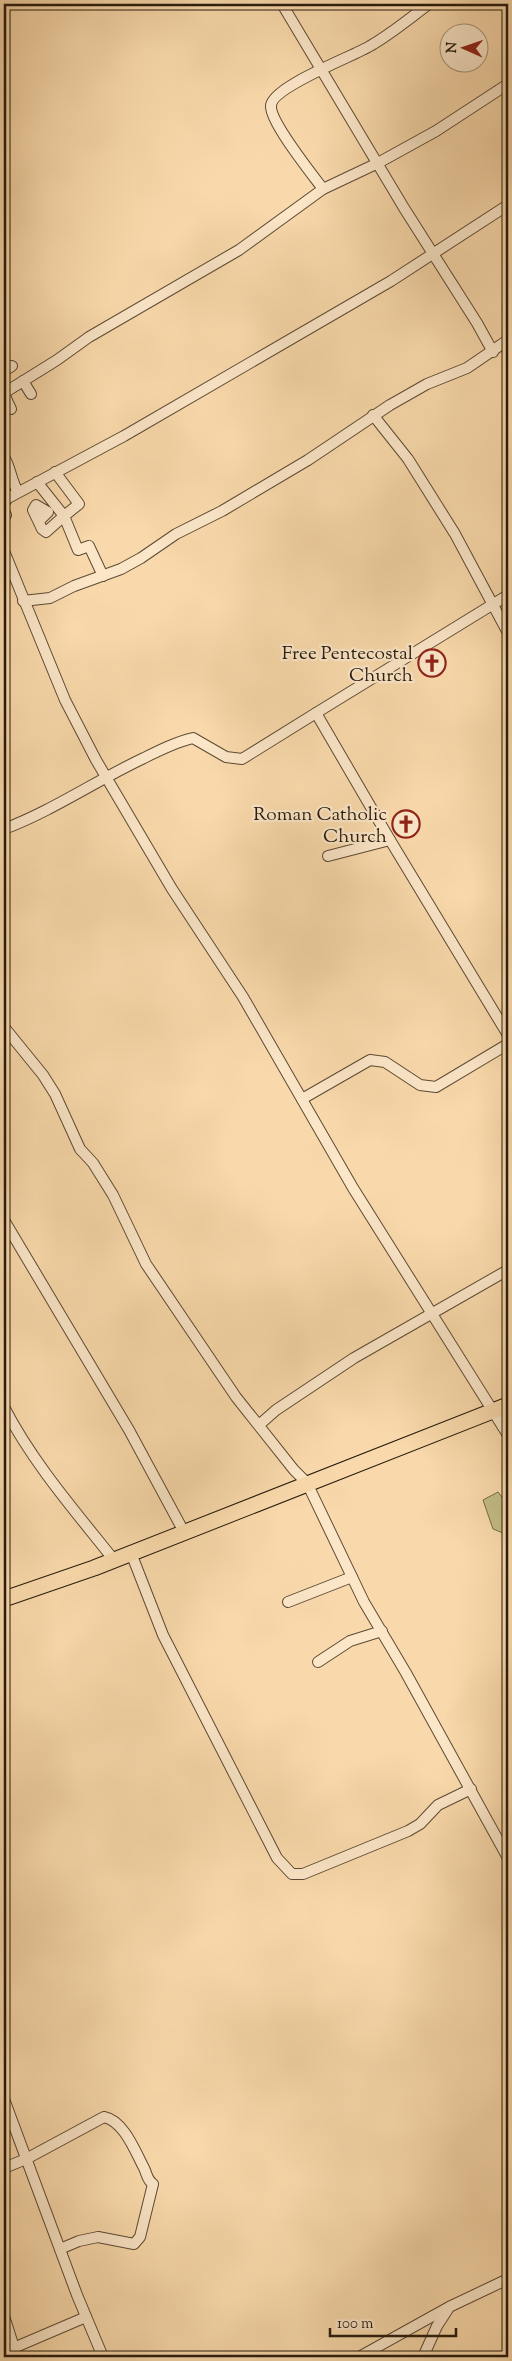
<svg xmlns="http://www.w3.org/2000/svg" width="512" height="2361" viewBox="0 0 512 2361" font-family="'Sorts Mill Goudy',serif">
	<rect width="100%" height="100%" fill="#f9d9ab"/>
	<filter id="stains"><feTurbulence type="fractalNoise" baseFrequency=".004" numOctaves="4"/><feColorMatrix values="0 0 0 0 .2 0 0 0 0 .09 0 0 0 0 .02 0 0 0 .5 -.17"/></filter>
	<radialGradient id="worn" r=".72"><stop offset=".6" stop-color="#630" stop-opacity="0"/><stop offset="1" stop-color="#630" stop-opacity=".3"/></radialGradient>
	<polygon fill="#c3be85" stroke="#756c49" points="498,1492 508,1505 508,1535 493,1529 483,1500"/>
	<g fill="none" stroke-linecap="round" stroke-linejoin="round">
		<g stroke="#5c4a34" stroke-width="12">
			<g id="minor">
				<polyline points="282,4 404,208 477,323 493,352"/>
				<path d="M 323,189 C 312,174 270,122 271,106 C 271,87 354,56 370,46 C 391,34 410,18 429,4"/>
				<polyline points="4,371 12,366"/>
				<polyline points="23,381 31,394"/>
				<polyline points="4,393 57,360 89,337 239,250 323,189 378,163 436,131 508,84"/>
				<polyline points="4,394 11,409"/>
				<polyline points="373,415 408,459 455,534 508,633"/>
				<path d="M 4,457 C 11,468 11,481 18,492"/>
				<polyline points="55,472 79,504 64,516 78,550 89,546 103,576"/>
				<polyline points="37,482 64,516 46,532 42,529 33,510 36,505 48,512 40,520"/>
				<polyline points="4,503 8,498 124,436 391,281 508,205"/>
				<polyline points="4,511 6,515 4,516"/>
				<polyline points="4,551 65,700 96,760 172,889 243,997 353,1188 508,1435"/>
				<polyline points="508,595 316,713 390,840 508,1035"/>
				<polyline points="23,601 50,598 74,586 121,569 141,558 176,534 222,511 308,460 390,405 427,384 467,368 508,340"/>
				<path d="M 4,829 C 52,811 97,780 144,758 C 160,750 176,742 193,738 L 226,757 L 242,759 L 316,713"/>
				<polyline points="328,856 390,840"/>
				<polyline points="4,1027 43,1075 55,1094 80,1149 93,1163 113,1195 146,1264 236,1397 294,1470 307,1483 364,1602 406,1673 508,1858"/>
				<polyline points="302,1099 370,1060 385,1062 420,1085 436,1087 508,1044"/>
				<polyline points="4,1220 129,1430 184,1532"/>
				<path d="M 4,1407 C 33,1463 75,1511 114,1560"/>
				<polyline points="259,1425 276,1410 354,1358 508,1270"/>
				<polyline points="131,1553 163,1635 277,1858 292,1874 303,1874 408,1831 420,1824 438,1805 471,1789"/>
				<polyline points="288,1602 352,1577"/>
				<polyline points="318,1662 350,1641 382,1631"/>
				<polyline points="4,2099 77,2295 103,2357"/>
				<path d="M 4,2168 L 26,2159 L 104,2117 C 124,2121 135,2151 144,2168 C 147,2174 147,2180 153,2184 L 140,2237 L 134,2244 L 98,2237 L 79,2241 L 60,2249"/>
				<polyline points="4,2316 17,2357"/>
				<polyline points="4,2352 86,2317"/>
				<polyline points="359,2357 449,2307 508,2279"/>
				<polyline points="423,2357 437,2326 448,2309"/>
			</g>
		</g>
		<g stroke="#271b0d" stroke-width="17">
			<polyline id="highway" points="4,1599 94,1568 508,1405"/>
		</g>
		<use href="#minor" stroke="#fbe6c8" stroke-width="10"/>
		<use href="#highway" stroke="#f9d9ab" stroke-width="15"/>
	</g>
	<defs>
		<g id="church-ring" transform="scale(1.4375)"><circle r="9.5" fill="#fbe6c8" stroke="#8f2418" stroke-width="1.5"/><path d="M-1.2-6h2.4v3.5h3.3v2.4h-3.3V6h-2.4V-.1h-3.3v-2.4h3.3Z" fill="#8f2418"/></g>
	</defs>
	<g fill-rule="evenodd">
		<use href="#church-ring" x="432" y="663"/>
		<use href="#church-ring" x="406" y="824"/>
	</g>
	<g text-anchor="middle" stroke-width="4.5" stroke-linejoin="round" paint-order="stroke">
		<g font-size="19" fill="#271b0d" stroke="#fbe6c8" text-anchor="end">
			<text x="413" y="659">Free Pentecostal<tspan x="413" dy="22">Church</tspan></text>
			<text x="387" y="820">Roman Catholic<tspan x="387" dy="22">Church</tspan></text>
		</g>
	</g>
	<rect width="512" height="2361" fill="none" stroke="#f9d9ab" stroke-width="20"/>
	<rect x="5" y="5" width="502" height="2351" fill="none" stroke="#271b0d" stroke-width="2.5"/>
	<rect x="10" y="10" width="492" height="2341" fill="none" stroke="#271b0d"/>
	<g transform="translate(464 48) rotate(272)"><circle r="24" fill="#fbe6c8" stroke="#a6957d"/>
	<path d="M0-4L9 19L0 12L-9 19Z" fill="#8f2418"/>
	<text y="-8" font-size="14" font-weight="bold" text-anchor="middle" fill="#271b0d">N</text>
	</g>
	<path d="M330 2328v8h126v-8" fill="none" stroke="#271b0d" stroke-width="2.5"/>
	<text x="337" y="2328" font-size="15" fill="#271b0d" stroke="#fbe6c8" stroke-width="4" paint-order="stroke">100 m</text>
	<rect width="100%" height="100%" filter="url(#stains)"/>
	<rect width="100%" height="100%" fill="url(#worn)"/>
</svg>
